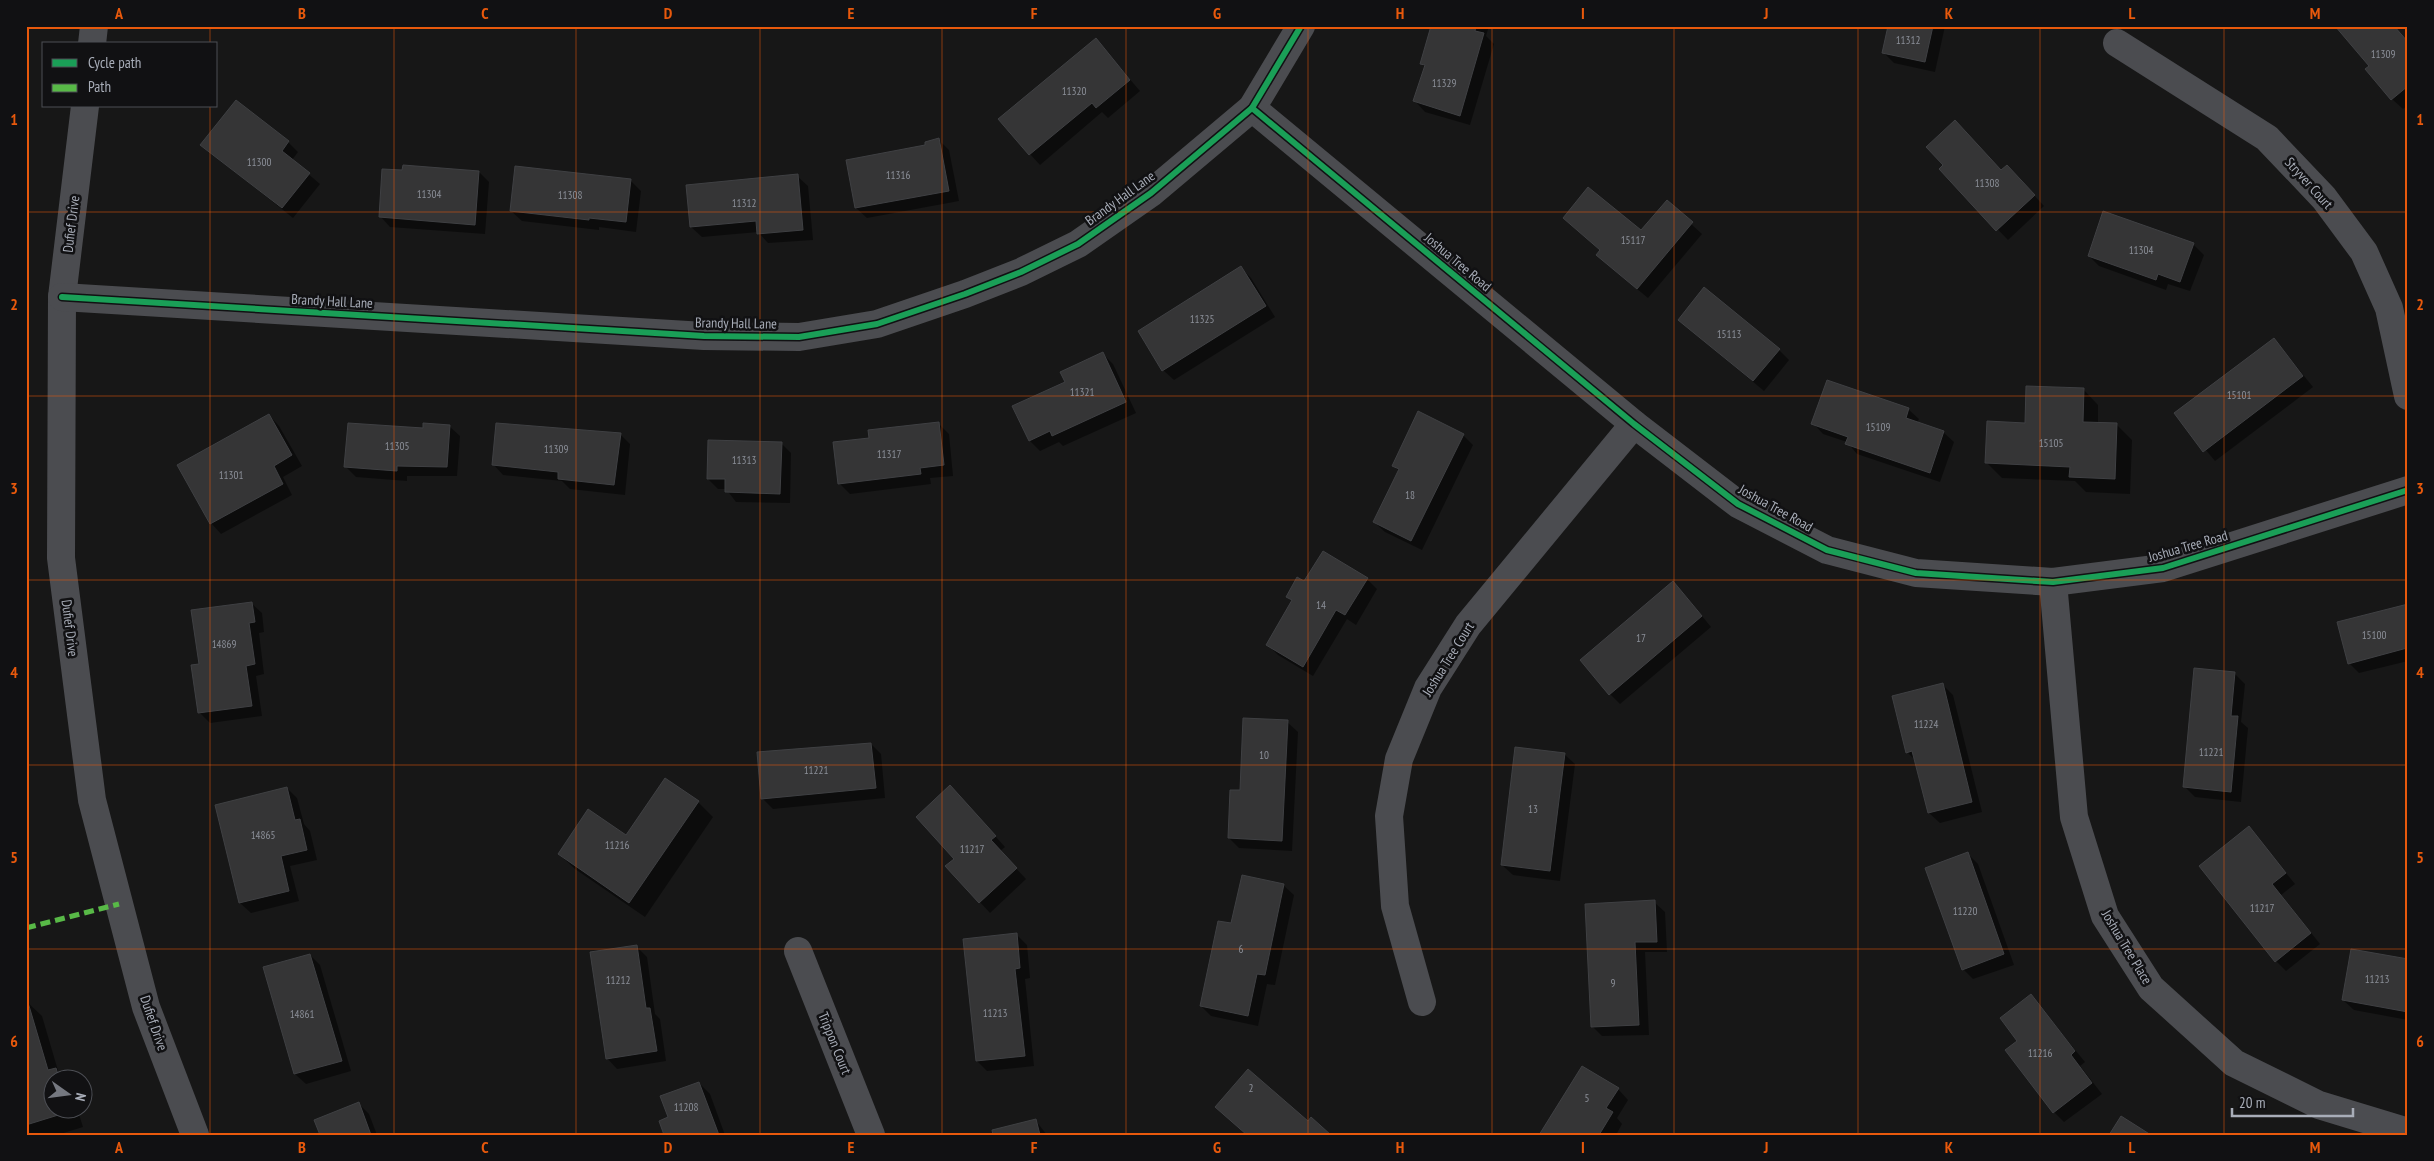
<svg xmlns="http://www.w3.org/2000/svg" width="2434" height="1161" viewBox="0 0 2434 1161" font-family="'PT Sans Narrow',sans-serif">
	<rect width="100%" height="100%" fill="#171717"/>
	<g fill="#0007">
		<polygon points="1433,26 1489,26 1486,36 1494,44 1470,125 1425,112 1415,101 1425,67 1421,63"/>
		<polygon points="1889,26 1945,26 1935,72 1894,63 1884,53"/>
		<polygon points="1096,40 1140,91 1108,118 1102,112 1040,165 1030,154"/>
		<polygon points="2408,42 2408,105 2403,109 2392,99"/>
		<polygon points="939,140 949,150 959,201 867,218 856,208 848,161 927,146"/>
		<polygon points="288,142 298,152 292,160 320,184 293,218 202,145"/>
		<polygon points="1940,169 2002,171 2017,177 2044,206 2008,240"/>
		<polygon points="479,172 489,182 485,234 390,227 380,216"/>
		<polygon points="797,176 808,186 813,240 768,243 758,232 702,237 691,227"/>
		<polygon points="630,180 641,191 636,232 599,227 599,230 522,221 511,211"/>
		<polygon points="1667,202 1702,234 1648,298 1608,265 1601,251 1564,218 1641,232"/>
		<polygon points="2193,244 2204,255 2190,291 2168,284 2166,290 2099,266 2089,256"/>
		<polygon points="1241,268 1251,278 1275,317 1174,380 1163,370"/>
		<polygon points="1679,320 1779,350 1789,360 1764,391"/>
		<polygon points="2274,339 2313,387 2215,461 2176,414"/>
		<polygon points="1103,354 1113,364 1136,413 1063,446 1059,442 1040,451 1030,441 1066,383"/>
		<polygon points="2083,389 2098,405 2098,424 2117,425 2132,440 2130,494 2086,492 2075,481 2002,478 1987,463 2026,424"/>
		<polygon points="1908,409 1919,419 1917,423 1943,432 1954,442 1940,482 1857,454 1847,442 1823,434 1813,423"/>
		<polygon points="269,415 279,426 302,466 283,477 292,495 221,534 211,523"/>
		<polygon points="938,423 949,434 953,476 930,478 931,484 850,494 839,483 870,439"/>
		<polygon points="449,426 460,436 457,476 407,476 407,481 356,477 346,467 424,429"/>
		<polygon points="620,434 630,444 625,495 570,489 562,481 503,475 493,464"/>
		<polygon points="1463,435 1473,445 1422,550 1385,532 1374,522 1399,471 1393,465"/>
		<polygon points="781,443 791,453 790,503 736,502 726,489 718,489 708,479"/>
		<polygon points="1367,579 1377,589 1356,625 1347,619 1313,676 1278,655 1268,645 1293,602 1287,596 1305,583"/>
		<polygon points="1683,593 1711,627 1620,704 1610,694"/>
		<polygon points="251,603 262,613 264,632 259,633 264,674 256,676 262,716 210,723 199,712 200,665"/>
		<polygon points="2408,605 2408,661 2359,673 2349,663"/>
		<polygon points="2234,673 2245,684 2241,722 2248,728 2241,802 2195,797 2185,787"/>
		<polygon points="1943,685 1953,695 1982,812 1940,823 1929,813 1916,761 1907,752"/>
		<polygon points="1287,722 1298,732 1292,851 1239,848 1229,838"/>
		<polygon points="871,744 881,754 885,798 773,809 762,798"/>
		<polygon points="1564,754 1575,764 1560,881 1513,875 1502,865"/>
		<polygon points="287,788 297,798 304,824 310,831 317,860 290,866 299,901 251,913 240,903 216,806"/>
		<polygon points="960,797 1005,847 1000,851 1026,879 990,913 947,866 955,859"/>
		<polygon points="698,802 713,817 645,917 575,869 559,854 626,837"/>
		<polygon points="2249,828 2295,884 2281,895 2320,944 2286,971 2276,961"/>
		<polygon points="1968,854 1978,864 2014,965 1973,979 1963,969"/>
		<polygon points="1283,885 1294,895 1275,985 1267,984 1258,1026 1211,1016 1201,1006 1232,925"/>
		<polygon points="1654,902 1665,912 1667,952 1645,952 1649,1035 1602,1036 1592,1026"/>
		<polygon points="1016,934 1027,945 1030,978 1025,979 1034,1066 987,1071 977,1061"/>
		<polygon points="636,946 647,957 655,1014 660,1019 666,1061 617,1069 607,1058"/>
		<polygon points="310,955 320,965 351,1071 306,1084 295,1074 265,968"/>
		<polygon points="2408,960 2408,1020 2354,1010 2343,1000"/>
		<polygon points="2031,996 2085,1062 2080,1066 2102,1094 2064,1122 2054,1112 2019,1041"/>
		<polygon points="26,1001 42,1016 59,1074 64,1078 52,1078 52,1108 77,1108 83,1127 57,1135 26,1135"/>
		<polygon points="699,1083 710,1094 725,1135 665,1135 669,1118"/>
		<polygon points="1618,1089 1628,1100 1617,1118 1622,1124 1616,1135 1541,1135"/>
		<polygon points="359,1104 369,1114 377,1135 321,1135"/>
		<polygon points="1036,1121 1047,1135 995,1135"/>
	</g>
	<g fill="#353536" stroke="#3f4043">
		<polygon points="1431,26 1476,26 1475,31 1484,33 1460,116 1413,101 1425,65 1420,64"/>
		<polygon points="1888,26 1933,26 1925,62 1882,53"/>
		<polygon points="2335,26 2394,26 2408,42 2408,86 2391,100 2365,69 2369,66"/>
		<polygon points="1096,38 1130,80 1096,108 1092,103 1029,155 998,119"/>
		<polygon points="236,100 289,141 282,151 310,173 282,208 200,145"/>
		<polygon points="1955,120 2001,170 2007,165 2035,195 1996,231 1939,169 1943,165 1926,147"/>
		<polygon points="939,138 949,191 855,208 846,160 925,145 925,142"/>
		<polygon points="403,165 479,171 475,225 379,217 382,169 402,170"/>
		<polygon points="515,166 631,179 626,222 589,218 589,220 510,211"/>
		<polygon points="798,174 803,230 757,234 756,221 690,227 686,185"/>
		<polygon points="1588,187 1641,230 1667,200 1693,222 1637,289 1596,255 1600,250 1563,218"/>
		<polygon points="2103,211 2194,243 2180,282 2158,274 2156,280 2088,256"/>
		<polygon points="1241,266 1266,306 1162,371 1138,331"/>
		<polygon points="1704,287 1780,349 1753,381 1678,320"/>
		<polygon points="2274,338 2303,376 2203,452 2174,413"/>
		<polygon points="1103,352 1126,402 1052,436 1050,431 1029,441 1012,406 1065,382 1060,372"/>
		<polygon points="1827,380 1909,408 1906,418 1944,431 1930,473 1845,444 1848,437 1811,424"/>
		<polygon points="2026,386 2084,388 2083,422 2117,423 2115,479 2069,477 2070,467 1985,463 1987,421 2025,423"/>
		<polygon points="1418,411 1464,434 1411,541 1373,522 1399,469 1392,466"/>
		<polygon points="269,414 292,455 274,466 283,484 210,524 177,465"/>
		<polygon points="939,422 944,465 920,468 921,474 838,484 833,442 869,438 868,430"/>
		<polygon points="348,423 423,428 423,423 450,425 447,467 397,466 397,471 344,467"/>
		<polygon points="496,423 621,433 614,485 558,479 558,472 492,465"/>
		<polygon points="708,440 782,442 780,494 725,492 725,479 707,479"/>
		<polygon points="1323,551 1368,578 1345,615 1336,610 1303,667 1266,645 1292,600 1286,597 1297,577 1304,581"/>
		<polygon points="1673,581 1702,616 1609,695 1580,660"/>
		<polygon points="252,602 255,622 249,623 255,664 246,666 252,706 198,713 191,665 199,664 191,610"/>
		<polygon points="2408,604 2408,653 2407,648 2348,664 2337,622"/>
		<polygon points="2194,668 2235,672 2231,716 2238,716 2231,792 2183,787"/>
		<polygon points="1943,683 1972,802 1928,813 1912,751 1906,753 1892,696"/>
		<polygon points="1243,718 1288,720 1282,841 1228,838 1230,790 1240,790"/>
		<polygon points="871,743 876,788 761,799 757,752"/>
		<polygon points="1515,747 1565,753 1550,871 1501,865"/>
		<polygon points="665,778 699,801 629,903 558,854 588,809 626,835"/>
		<polygon points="950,785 996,836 991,840 1017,868 979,903 945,866 954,859 916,817"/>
		<polygon points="287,787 295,820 300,819 307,850 281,856 289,891 239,903 215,805"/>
		<polygon points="2249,826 2286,873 2272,884 2311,933 2275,962 2199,866"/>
		<polygon points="1968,852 2004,954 1962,970 1925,868"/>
		<polygon points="1242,875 1284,884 1265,975 1257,974 1248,1016 1200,1006 1218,921 1231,923"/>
		<polygon points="1655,900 1657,942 1635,942 1639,1025 1591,1027 1585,904"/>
		<polygon points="1017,933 1020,968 1015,969 1025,1056 976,1061 963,939"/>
		<polygon points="637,945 646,1008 650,1008 657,1051 606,1059 590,952"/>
		<polygon points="2351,949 2408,959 2408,1012 2342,1000"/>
		<polygon points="310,954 342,1061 294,1074 263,967"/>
		<polygon points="2031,994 2075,1051 2071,1055 2092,1083 2053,1113 2005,1050 2017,1041 2000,1018"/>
		<polygon points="27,999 48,1070 56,1068 59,1078 52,1078 52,1108 67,1108 68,1112 26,1125"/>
		<polygon points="1582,1066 1619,1088 1606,1108 1613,1112 1599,1135 1539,1135"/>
		<polygon points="1248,1069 1308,1121 1311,1117 1331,1135 1247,1135 1215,1107"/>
		<polygon points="699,1082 719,1135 664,1135 659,1121 668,1117 660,1096"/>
		<polygon points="359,1102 371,1135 320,1135 314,1120"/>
		<polygon points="2121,1116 2151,1135 2109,1135"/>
		<polygon points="1036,1119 1040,1135 993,1135 992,1130"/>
	</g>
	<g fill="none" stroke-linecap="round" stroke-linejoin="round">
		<g stroke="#4b4c50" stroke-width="28">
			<polyline points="2117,43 2267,138 2324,198 2364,252 2389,308 2408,396"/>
			<polyline points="92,44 94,26"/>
			<polyline points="85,106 62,297 61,558 92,800 146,1007 195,1135"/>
			<polyline points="1252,108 1634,424 1738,504 1827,550 1916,573 2053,582 2163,568 2408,490"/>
			<polyline points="62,297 704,336 799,337 877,324 965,294 1021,272 1078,244 1151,193 1252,108 1301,26"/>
			<polyline points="2053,582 2074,817 2105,916 2151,988 2234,1063 2319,1105 2408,1132"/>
			<polyline points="798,951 871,1135"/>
			<polyline points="1422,1002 1395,906 1389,816 1399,759 1428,688 1468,625 1634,424"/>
		</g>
		<polyline stroke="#58b947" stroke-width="5" stroke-dasharray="10 5" stroke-linecap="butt" points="26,928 119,904"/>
		<g stroke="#111113" stroke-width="9">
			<g id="cycleway">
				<polyline points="1252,108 1634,424 1738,504 1827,550 1916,573 2053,582 2163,568 2408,490"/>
				<polyline points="62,297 704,336 799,337 877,324 965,294 1021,272 1078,244 1151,193 1252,108 1301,26"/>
			</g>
		</g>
		<use href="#cycleway" stroke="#1a9f57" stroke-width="6"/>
	</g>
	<path fill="none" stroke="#e8590c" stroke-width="1" stroke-opacity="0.55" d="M 210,26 L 210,44M 394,26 L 394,1135M 576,26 L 576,1135M 760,26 L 760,1135M 942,26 L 942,1135M 1126,26 L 1126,1135M 1308,26 L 1308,1135M 1492,26 L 1492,1135M 1674,26 L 1674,1135M 1858,26 L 1858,1135M 2040,26 L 2040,1135M 2224,26 L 2224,1135M 210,106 L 210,1135M 26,212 L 2408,212M 26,396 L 2408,396M 26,580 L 2408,580M 26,765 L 2408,765M 26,949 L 2408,949"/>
	<g text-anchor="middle" stroke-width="5" stroke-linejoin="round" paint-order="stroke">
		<g font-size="11" fill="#8b8f98">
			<text x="1908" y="44">11312</text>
			<text x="2383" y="58">11309</text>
			<text x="1444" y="87">11329</text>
			<text x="1074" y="95">11320</text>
			<text x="259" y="166">11300</text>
			<text x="898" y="179">11316</text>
			<text x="1987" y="187">11308</text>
			<text x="429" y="198">11304</text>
			<text x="570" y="199">11308</text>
			<text x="744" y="207">11312</text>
			<text x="1633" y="244">15117</text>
			<text x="2141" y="254">11304</text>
			<text x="1202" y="323">11325</text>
			<text x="1729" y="338">15113</text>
			<text x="1082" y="396">11321</text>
			<text x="2239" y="399">15101</text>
			<text x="1878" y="431">15109</text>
			<text x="2051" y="447">15105</text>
			<text x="397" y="450">11305</text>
			<text x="556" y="453">11309</text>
			<text x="889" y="458">11317</text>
			<text x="744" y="464">11313</text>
			<text x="231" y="479">11301</text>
			<text x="1410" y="499">18</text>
			<text x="1321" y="609">14</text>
			<text x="2374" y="639">15100</text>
			<text x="1641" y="642">17</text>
			<text x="224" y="648">14869</text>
			<text x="1926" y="728">11224</text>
			<text x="2211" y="756">11221</text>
			<text x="1264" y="759">10</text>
			<text x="816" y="774">11221</text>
			<text x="1533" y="813">13</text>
			<text x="263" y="839">14865</text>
			<text x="617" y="849">11216</text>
			<text x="972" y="853">11217</text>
			<text x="2262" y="912">11217</text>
			<text x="1965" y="915">11220</text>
			<text x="1241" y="953">6</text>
			<text x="2377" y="983">11213</text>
			<text x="618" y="984">11212</text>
			<text x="1613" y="987">9</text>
			<text x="995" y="1017">11213</text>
			<text x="302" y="1018">14861</text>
			<text x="2040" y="1057">11216</text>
			<text x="1251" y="1092">2</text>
			<text x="1587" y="1102">5</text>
			<text x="686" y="1111">11208</text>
		</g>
		<g font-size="14" fill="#a8adb8" stroke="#111113">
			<text transform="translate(2309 183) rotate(48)" y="5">Stryver Court</text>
			<text transform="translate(1120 198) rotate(-36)" y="5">Brandy Hall Lane</text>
			<text transform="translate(71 224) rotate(-83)" y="5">Dufief Drive</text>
			<text transform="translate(1458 262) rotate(40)" y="5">Joshua Tree Road</text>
			<text transform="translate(332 301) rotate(3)" y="5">Brandy Hall Lane</text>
			<text transform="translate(736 323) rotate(1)" y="5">Brandy Hall Lane</text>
			<text transform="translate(1776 508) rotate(29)" y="5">Joshua Tree Road</text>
			<text transform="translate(2188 546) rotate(-16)" y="5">Joshua Tree Road</text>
			<text transform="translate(70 628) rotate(83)" y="5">Dufief Drive</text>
			<text transform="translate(1448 659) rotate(-58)" y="5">Joshua Tree Court</text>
			<text transform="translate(2127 947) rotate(59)" y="5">Joshua Tree Place</text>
			<text transform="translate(154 1023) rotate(71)" y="5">Dufief Drive</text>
			<text transform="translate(835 1043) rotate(68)" y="5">Trippon Court</text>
		</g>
	</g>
	<rect width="2434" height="1161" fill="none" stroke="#111113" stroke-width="55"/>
	<rect x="42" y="42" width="175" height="65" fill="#111113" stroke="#4d4f55"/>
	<rect x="52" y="59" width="25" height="8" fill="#1a9f57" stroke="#4d4f55"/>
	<text x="88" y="68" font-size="15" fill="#a8adb8">Cycle path</text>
	<rect x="52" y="84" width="25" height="8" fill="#58b947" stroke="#4d4f55"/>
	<text x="88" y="92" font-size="15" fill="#a8adb8">Path</text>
	<g transform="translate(68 1094) rotate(104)"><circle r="24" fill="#111113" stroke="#4d4f55"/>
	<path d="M0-4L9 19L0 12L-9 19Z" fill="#757880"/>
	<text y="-8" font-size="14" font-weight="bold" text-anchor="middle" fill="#a8adb8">N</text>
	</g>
	<path d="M2232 1108v8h121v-8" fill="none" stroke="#a8adb8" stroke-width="2.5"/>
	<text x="2239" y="1108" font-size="15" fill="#a8adb8" stroke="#111113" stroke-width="4" paint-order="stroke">20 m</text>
	<rect x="28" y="28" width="2378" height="1106" fill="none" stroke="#e8590c" stroke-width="2"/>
	<g font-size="16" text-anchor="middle" font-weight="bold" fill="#e8590c">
		<text x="119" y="19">A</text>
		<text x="302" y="19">B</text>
		<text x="485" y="19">C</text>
		<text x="668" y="19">D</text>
		<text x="851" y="19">E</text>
		<text x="1034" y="19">F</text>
		<text x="1217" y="19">G</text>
		<text x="1400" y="19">H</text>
		<text x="1583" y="19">I</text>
		<text x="1766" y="19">J</text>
		<text x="1949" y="19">K</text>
		<text x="2132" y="19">L</text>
		<text x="2315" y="19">M</text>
		<text x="14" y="125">1</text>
		<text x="2420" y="125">1</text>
		<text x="14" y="310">2</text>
		<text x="2420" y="310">2</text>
		<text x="14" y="494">3</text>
		<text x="2420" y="494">3</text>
		<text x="14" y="678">4</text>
		<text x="2420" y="678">4</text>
		<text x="14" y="863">5</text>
		<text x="2420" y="863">5</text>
		<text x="14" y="1047">6</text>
		<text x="2420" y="1047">6</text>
		<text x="119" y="1153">A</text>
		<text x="302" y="1153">B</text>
		<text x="485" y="1153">C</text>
		<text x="668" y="1153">D</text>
		<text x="851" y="1153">E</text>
		<text x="1034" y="1153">F</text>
		<text x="1217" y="1153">G</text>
		<text x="1400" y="1153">H</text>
		<text x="1583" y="1153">I</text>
		<text x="1766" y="1153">J</text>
		<text x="1949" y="1153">K</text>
		<text x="2132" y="1153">L</text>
		<text x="2315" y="1153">M</text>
	</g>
</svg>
